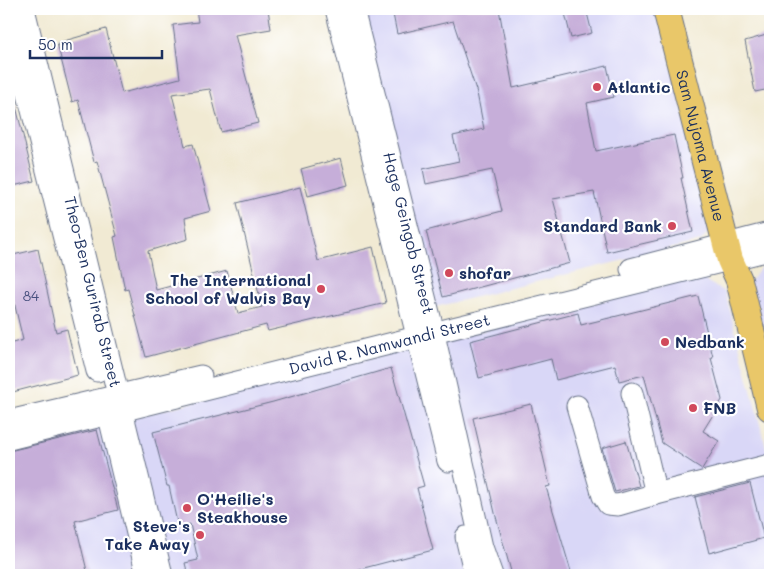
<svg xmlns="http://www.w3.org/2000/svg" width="779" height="584" viewBox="0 0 779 584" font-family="Mali,sans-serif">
	<rect width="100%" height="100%" fill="#fff"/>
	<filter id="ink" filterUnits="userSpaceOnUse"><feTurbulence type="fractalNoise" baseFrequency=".02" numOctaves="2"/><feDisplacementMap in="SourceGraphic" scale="10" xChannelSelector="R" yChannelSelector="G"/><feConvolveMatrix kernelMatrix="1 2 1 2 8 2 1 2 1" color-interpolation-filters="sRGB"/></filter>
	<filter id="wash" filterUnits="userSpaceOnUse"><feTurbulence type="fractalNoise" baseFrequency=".0096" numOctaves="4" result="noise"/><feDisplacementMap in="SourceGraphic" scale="20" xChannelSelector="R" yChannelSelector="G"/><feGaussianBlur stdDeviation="1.12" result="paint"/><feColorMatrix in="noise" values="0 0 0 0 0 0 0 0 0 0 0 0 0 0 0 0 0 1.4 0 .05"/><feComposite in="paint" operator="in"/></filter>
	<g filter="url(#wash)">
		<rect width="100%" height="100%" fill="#f1ead3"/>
		<g fill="#d9d7f7">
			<polygon points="360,9 657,9 712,227 701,241 435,307"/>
			<polygon points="767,259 770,259 770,381 749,283"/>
			<polygon points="699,277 725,292 770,462 770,575 9,575 9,448"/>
		</g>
		<g id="blocks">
			<g fill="#c6aed9">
				<polygon points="196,9 268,9 271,29 235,35 258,123 221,132 210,89 172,94 185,146 193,144 211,211 185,218 188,239 148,251 156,290 227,271 238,313 262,307 237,203 300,187 318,261 373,247 386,303 268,331 266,325 146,357 128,289 125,290 114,237 117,236 97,161 94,162 78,100 72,102 57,43 106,29 122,93 180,78 173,25 198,22"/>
				<polygon points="392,9 499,9 513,88 607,66 614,97 587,103 596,151 674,135 683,178 681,178 693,232 607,252 594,192 553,199 570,263 443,297 426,231 502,211 492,170 426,184 423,169 459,161 453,136 484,129 477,93 453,21 397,34"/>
				<polygon points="564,9 586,9 592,33 571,38"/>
				<polygon points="770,34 770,89 755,92 745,41"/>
				<polygon points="14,98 34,181 9,187 9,99"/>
				<polygon points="341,158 348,185 308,196 301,169"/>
				<polygon points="38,249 56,332 67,329 78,375 9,393 9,344 23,340 11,289 9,290 9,256"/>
				<polygon points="698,296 713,357 711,358 722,400 703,431 719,441 702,469 662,443 644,375 619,381 615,365 556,380 551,359 479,378 470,341 578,313 581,325"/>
				<polygon points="391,368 424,486 417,488 433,550 337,575 188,575 185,563 198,560 190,524 178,527 169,486 167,486 153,432 273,402"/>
				<polygon points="531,404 550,486 546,487 572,575 512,575 495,513 473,418"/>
				<polygon points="97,430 118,510 75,521 88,575 9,575 9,451"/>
				<polygon points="626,441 639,486 615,492 602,448"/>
				<polygon points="750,483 764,538 709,553 695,497"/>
			</g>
		</g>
	</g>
	<g filter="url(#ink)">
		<use href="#blocks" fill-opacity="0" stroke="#667087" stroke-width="1"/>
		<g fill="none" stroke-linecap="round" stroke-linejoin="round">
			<g stroke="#667087" stroke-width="23">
				<g id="minor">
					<path id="s1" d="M 24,9 L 162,575"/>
					<polyline points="336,9 448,461"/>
					<path id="s2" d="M 353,9 L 431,321 L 482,547 L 492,575"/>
					<polyline points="9,18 97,371"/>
					<polyline points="631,269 770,233"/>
					<polyline points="632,393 656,494 770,465"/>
					<polyline points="105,400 147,575"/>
					<polyline points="577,406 603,496 608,504 618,505 656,494"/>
					<polyline points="9,421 201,376"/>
					<path id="s3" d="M 9,439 L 433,333 L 770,250"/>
					<polyline points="466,537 475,575"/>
				</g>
			</g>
			<g stroke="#667087" stroke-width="28">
				<g id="major">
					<path id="s4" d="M 666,9 L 730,260 L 739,280 L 770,408"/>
				</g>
			</g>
			<use href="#minor" stroke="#fff" stroke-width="21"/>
			<use href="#major" stroke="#e9c769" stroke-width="26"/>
		</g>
	</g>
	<g fill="#d1495b" stroke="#fff" stroke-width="2">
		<circle cx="597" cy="87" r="5"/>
		<circle cx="672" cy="226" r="5"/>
		<circle cx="449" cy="273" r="5"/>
		<circle cx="321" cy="289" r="5"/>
		<circle cx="665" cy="342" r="5"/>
		<circle cx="693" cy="408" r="5"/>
		<circle cx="187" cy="508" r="5"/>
		<circle cx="200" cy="535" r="5"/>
	</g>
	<g text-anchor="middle" stroke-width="4.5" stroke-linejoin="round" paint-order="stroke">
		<g font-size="14" fill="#464f7d">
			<text x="31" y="301">84</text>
		</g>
		<g font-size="16" font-weight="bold" fill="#1b2f5e" stroke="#fff" text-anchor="start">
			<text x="607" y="93">Atlantic</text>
			<text x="662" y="232" text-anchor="end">Standard Bank</text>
			<text x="459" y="279">shofar</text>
			<text x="311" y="286" text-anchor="end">The International<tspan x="311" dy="18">School of Walvis Bay</tspan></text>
			<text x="675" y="348">Nedbank</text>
			<text x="703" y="414">FNB</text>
			<text x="197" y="505">O'Heilie's<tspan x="197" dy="18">Steakhouse</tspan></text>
			<text x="190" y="532" text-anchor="end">Steve's<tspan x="190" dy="18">Take Away</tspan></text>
		</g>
		<g font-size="16" fill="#1b2f5e" stroke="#fff">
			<text dy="6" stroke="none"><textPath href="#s4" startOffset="141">Sam Nujoma Avenue</textPath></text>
			<text dy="6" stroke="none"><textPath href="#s2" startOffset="231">Hage Geingob Street</textPath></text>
			<text dy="6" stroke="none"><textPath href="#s1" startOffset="291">Theo-Ben Gurirab Street</textPath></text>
			<text dy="6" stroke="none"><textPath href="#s3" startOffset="392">David R. Namwandi Street</textPath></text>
		</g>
	</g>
	<rect width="779" height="584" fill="none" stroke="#fff" stroke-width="30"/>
	<path d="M30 50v8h132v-8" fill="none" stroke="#1b2f5e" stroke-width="2.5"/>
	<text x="38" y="50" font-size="15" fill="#1b2f5e" stroke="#ffffff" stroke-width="4" paint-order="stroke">50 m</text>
</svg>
